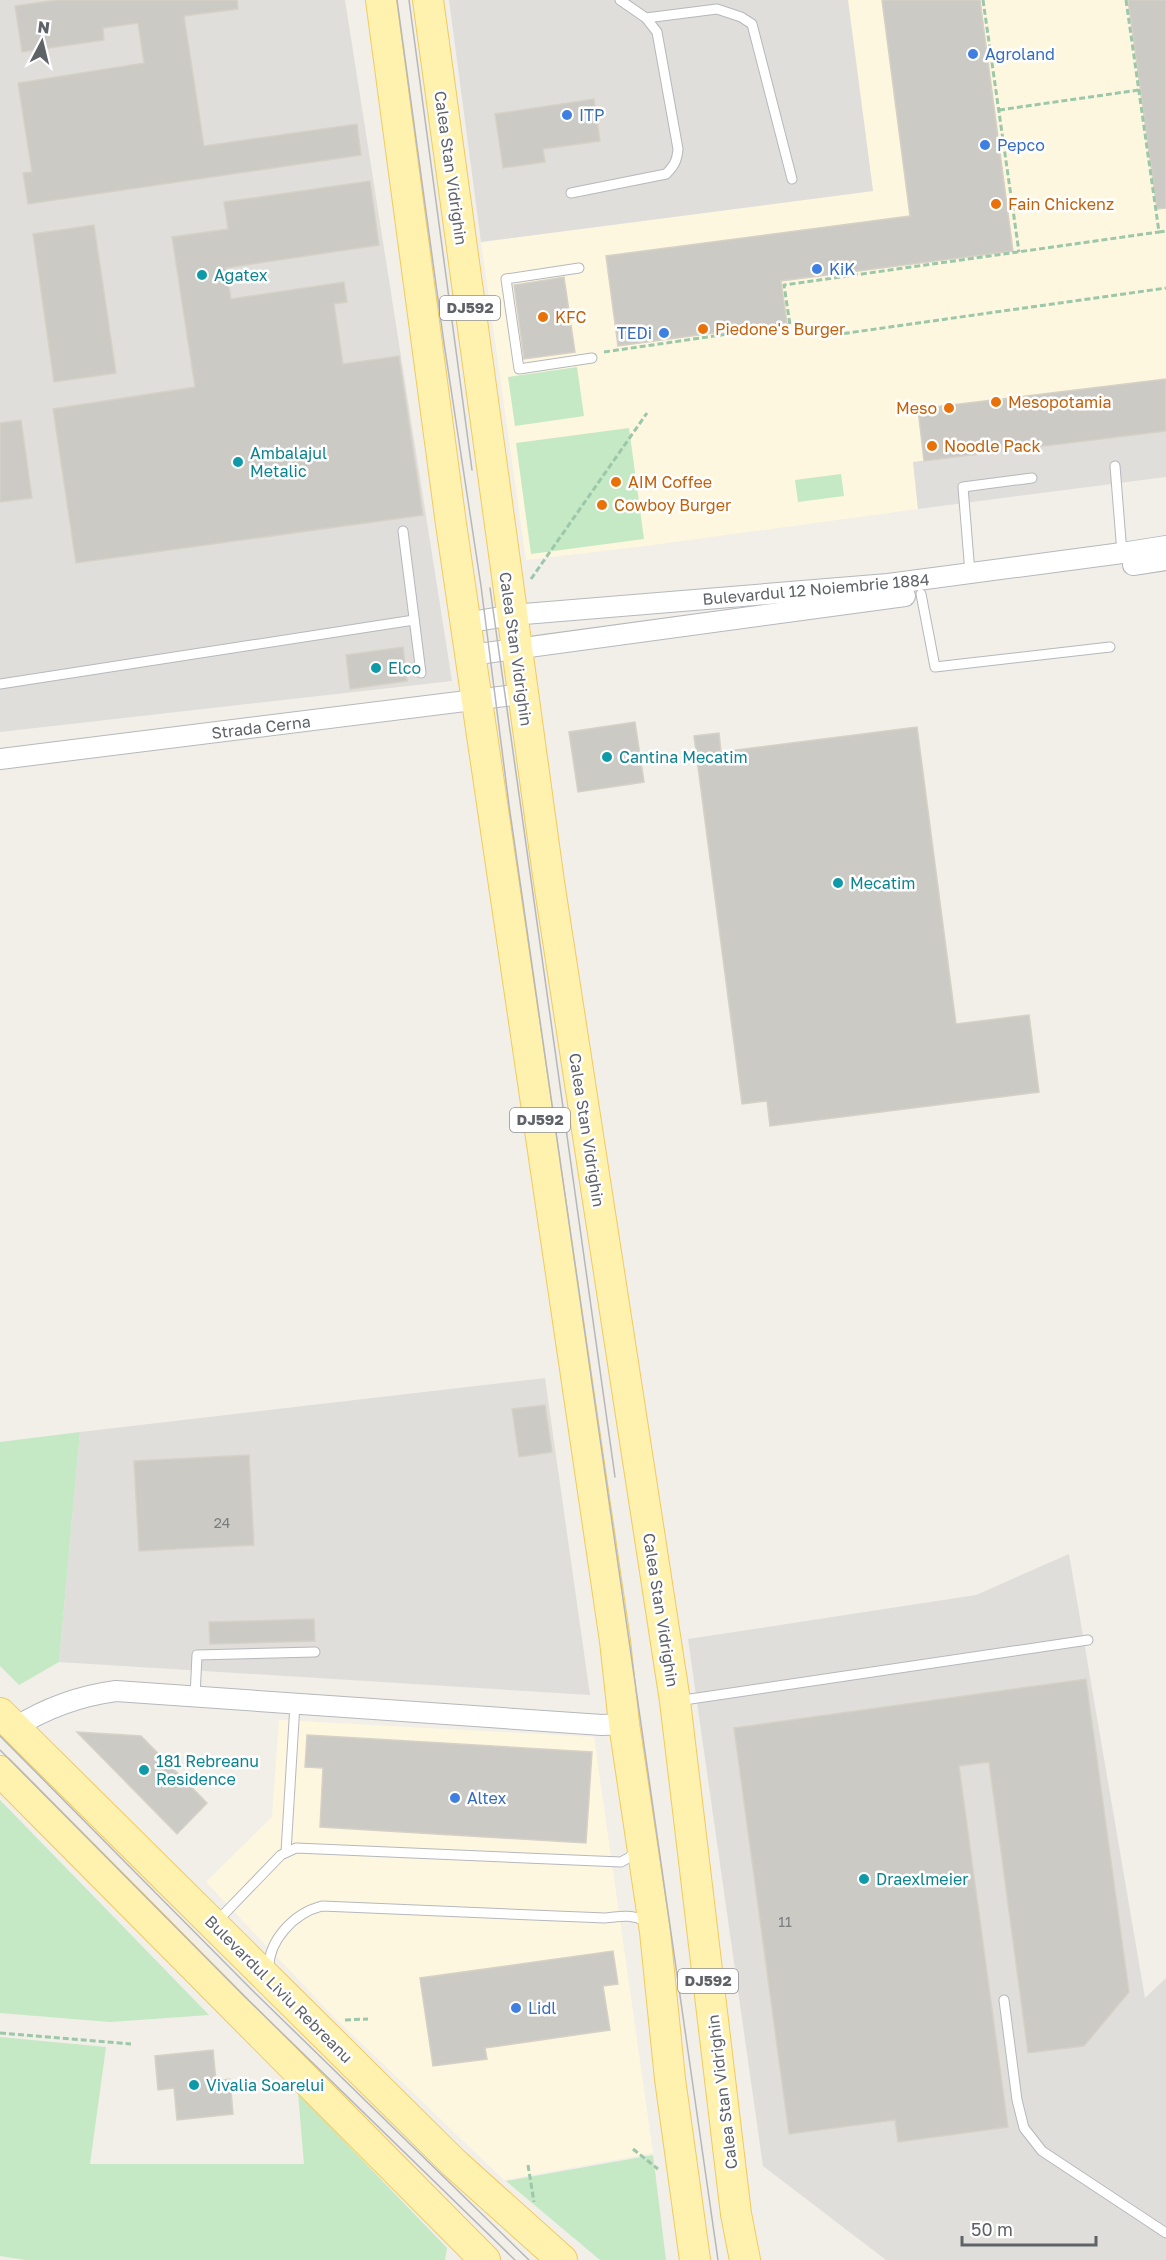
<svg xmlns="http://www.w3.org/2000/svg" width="1166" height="2260" viewBox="0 0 1166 2260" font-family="'Golos Text',sans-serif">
	<rect width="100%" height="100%" fill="#f1efe8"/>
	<g fill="#fef7e0">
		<polygon points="848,0 1166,0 1166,431 913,462 918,509 645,546 526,560 481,242 873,191"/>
		<polygon points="279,1720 594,1737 653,2153 504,2180 333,2016 206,1882 272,1817"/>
	</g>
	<g fill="#e0deda">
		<polygon points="0,0 345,0 452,681 0,732"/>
		<polygon points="449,0 848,0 873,191 481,242"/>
		<polygon points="1166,431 1166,477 918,509 913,462"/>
		<polygon points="545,1378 590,1695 59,1662 80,1432"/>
		<polygon points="1069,1554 1145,1998 1166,1978 1166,2260 886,2260 763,2166 688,1639 976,1595"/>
	</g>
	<g fill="#c5e8c5">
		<polygon points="577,367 584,416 515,426 508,377"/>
		<polygon points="629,428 644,539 531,554 516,443"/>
		<polygon points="841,474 844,496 798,502 795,480"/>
		<polygon points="80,1432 59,1662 19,1685 0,1666 0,1442"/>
		<polygon points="0,1800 209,2015 110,2022 0,2013"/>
		<polygon points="0,2037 106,2047 90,2164 304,2164 298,2093 447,2248 445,2260 26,2260 0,2256"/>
		<polygon points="653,2155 666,2260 600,2260 506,2181"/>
	</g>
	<g fill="#cccac5" stroke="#d6d1c6" stroke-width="1.5">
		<polygon points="57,0 237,0 238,9 184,16 204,146 357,124 361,155 28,204 23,173 32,172 18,83 144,63 138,23 103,28 104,40 22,52 15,6"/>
		<polygon points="882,0 980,0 1013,251 781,281 787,323 618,346 606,256 910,216"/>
		<polygon points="1128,0 1166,0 1166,208 1157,209"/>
		<polygon points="594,99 600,141 543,149 545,162 503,168 495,114"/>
		<polygon points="370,181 379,245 226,268 231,299 344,282 347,302 334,304 343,364 399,356 423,515 76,563 53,409 195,387 172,237 228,229 224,202"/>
		<polygon points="94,225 116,373 54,382 33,234"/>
		<polygon points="564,277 575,352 524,359 514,285"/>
		<polygon points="1166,379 1166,431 924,461 918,409"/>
		<polygon points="21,420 32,498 0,502 0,423"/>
		<polygon points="403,647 407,681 350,689 346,655"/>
		<polygon points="635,722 644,782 578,792 569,732"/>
		<polygon points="917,727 956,1024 1029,1015 1039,1092 770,1126 767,1101 742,1104 694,736 719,733 721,752"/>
		<polygon points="545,1405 552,1452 519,1457 512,1409"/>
		<polygon points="249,1455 254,1545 139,1551 134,1461"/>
		<polygon points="314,1619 315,1641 210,1644 209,1622"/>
		<polygon points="1086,1679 1129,1992 1084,2046 1028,2053 989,1762 959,1766 1008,2127 898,2142 895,2120 789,2134 734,1728"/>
		<polygon points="77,1732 141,1736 207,1803 177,1834"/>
		<polygon points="307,1735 592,1752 586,1843 320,1827 323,1768 305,1767"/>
		<polygon points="613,1951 618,1984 603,1986 610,2030 485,2048 487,2059 433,2066 420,1978"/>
		<polygon points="213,2050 216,2081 230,2079 233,2114 177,2120 174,2088 158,2090 155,2056"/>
	</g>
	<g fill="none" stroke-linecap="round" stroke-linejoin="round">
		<g stroke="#b5b8bc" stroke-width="11">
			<g id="service">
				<polyline points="646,18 717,9 741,17 752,24 792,179"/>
				<path d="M 571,193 L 666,174 C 674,166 677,161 678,149 L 657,32 L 646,18 L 620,0"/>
				<polyline points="579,268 506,279 519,369 592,358"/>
				<polyline points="1115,466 1122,553"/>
				<polyline points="403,531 421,673"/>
				<polyline points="970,573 963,487 1032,478"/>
				<polyline points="921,594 935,667 1110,647"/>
				<polyline points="0,684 414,620"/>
				<polyline points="195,1697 197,1655 315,1652"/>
				<polyline points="677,1701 1088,1640"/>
				<polyline points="286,1852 295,1704"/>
				<polyline points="215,1918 223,1915 281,1855 296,1848 621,1862 630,1857 636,1849"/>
				<path d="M 269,1971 C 267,1941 294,1913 322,1906 L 605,1918 C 620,1916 633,1914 647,1922"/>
				<polyline points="1004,2000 1017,2100 1024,2128 1042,2151 1166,2233"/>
			</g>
		</g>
		<g stroke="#b5b8bc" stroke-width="22">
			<g id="minor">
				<polyline points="1133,565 1166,560"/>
				<polyline points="466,623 512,615 888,584 1122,553 1166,546"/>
				<polyline points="471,655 905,596"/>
				<polyline points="0,759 522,694"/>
				<path d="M 14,1728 C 46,1708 78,1696 116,1691 L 602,1725 L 624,1724"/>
			</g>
		</g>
		<g stroke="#f2c960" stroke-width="32">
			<g id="primary">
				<polyline points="381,0 451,524 615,1641 624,1724 655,1932 670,2079 695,2260"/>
				<polyline points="428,0 549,882 675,1701 736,2214 745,2260"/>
				<polyline points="0,1713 454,2163 562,2260"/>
				<polyline points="0,1771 485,2260"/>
			</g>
		</g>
		<g stroke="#9cc7a9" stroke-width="3" stroke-dasharray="6 3" stroke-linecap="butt">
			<polyline points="983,0 1019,252"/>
			<polyline points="1126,0 1159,232 1166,231"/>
			<polyline points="999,110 1139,90"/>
			<polyline points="826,336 1166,288"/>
			<polyline points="604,352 790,325 784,285 1159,232"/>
			<polyline points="531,579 647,413"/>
			<polyline points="345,2020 368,2019"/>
			<polyline points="0,2033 131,2044"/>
			<polyline points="633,2149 658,2169"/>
			<polyline points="528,2165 534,2202"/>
		</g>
		<use href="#service" stroke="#fff" stroke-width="9"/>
		<use href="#minor" stroke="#fff" stroke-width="20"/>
		<use href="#primary" stroke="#fff2af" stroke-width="30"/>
		<g stroke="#b6b7b8" stroke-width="1.5">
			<polyline points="397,0 444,343 481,586 509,805 718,2260"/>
			<polyline points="409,0 472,470"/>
			<polyline points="490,588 615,1477"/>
			<polyline points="0,1736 253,1991 529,2260"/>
			<polyline points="0,1750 245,1997 515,2260"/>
		</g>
	</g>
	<g fill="#3f7fe0" stroke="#fff" stroke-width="2">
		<circle cx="973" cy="54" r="6"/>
		<circle cx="567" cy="115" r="6"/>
		<circle cx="985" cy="145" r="6"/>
		<circle cx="817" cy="269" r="6"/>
		<circle cx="664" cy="333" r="6"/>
		<circle cx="455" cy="1798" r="6"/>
		<circle cx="516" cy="2008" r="6"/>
	</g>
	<g fill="#e8710a" stroke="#fff" stroke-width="2">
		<circle cx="996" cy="204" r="6"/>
		<circle cx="543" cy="317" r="6"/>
		<circle cx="703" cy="329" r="6"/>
		<circle cx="996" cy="402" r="6"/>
		<circle cx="949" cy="408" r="6"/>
		<circle cx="932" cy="446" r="6"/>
		<circle cx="616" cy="482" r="6"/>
		<circle cx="602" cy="505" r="6"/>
	</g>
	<g fill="#0f9aa8" stroke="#fff" stroke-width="2">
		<circle cx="202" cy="275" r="6"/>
		<circle cx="238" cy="462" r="6"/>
		<circle cx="376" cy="668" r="6"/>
		<circle cx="607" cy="757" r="6"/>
		<circle cx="838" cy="883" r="6"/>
		<circle cx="144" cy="1770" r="6"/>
		<circle cx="864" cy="1879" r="6"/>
		<circle cx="194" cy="2085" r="6"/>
	</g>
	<g text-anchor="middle" stroke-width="5" stroke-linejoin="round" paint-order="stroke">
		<g font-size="14" fill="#7a7d7f">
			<text x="222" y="1528">24</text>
			<text x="785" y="1927">11</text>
		</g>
		<g fill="#fff" stroke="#8f9295" stroke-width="1.5">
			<rect x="440" y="296" width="60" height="24" rx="4.5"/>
			<rect x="510" y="1108" width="60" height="24" rx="4.5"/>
			<rect x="678" y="1969" width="60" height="24" rx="4.5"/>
		</g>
		<g font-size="15" font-weight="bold" fill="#5f6368">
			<text x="470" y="313">DJ592</text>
			<text x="540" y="1125">DJ592</text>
			<text x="708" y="1986">DJ592</text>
		</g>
		<g font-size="16" fill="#366cbe" stroke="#fff" text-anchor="start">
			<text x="985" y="60">Agroland</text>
			<text x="579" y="121">ITP</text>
			<text x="997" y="151">Pepco</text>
			<text x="829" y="275">KiK</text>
			<text x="652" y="339" text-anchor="end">TEDi</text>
			<text x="467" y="1804">Altex</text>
			<text x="528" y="2014">Lidl</text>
		</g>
		<g font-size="16" fill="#5f6368" stroke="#fff">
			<text transform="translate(451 168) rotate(82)" y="6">Calea Stan Vidrighin</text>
			<text transform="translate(816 589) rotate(-5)" y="6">Bulevardul 12 Noiembrie 1884</text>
			<text transform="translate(516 649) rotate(82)" y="6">Calea Stan Vidrighin</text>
			<text transform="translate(261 727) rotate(-7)" y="6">Strada Cerna</text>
			<text transform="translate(587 1130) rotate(81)" y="6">Calea Stan Vidrighin</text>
			<text transform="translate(661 1610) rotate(81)" y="6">Calea Stan Vidrighin</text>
			<text transform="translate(279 1989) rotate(45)" y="6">Bulevardul Liviu Rebreanu</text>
			<text transform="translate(722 2092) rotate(-97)" y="6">Calea Stan Vidrighin</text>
		</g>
		<g font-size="16" fill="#c56008" stroke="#fff" text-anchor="start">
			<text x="1008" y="210">Fain Chickenz</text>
			<text x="555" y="323">KFC</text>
			<text x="715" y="335">Piedone's Burger</text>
			<text x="1008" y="408">Mesopotamia</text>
			<text x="937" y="414" text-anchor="end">Meso</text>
			<text x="944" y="452">Noodle Pack</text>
			<text x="628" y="488">AIM Coffee</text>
			<text x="614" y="511">Cowboy Burger</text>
		</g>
		<g font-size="16" fill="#0d838f" stroke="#fff" text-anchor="start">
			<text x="214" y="281">Agatex</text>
			<text x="250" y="459">Ambalajul<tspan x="250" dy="18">Metalic</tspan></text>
			<text x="388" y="674">Elco</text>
			<text x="619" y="763">Cantina Mecatim</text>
			<text x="850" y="889">Mecatim</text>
			<text x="156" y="1767">181 Rebreanu<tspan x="156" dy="18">Residence</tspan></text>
			<text x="876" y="1885">Draexlmeier</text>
			<text x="206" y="2091">Vivalia Soarelui</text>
		</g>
	</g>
	<g transform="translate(42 42) rotate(7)" stroke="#ffffff" stroke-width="4.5" paint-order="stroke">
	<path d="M0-4.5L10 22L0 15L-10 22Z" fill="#5f6368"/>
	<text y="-9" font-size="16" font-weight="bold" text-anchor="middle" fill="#5f6368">N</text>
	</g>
	<path d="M962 2236v9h134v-9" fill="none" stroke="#5f6368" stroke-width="3"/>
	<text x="971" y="2236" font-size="18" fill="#5f6368" stroke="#ffffff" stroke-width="4.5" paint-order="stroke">50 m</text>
</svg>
